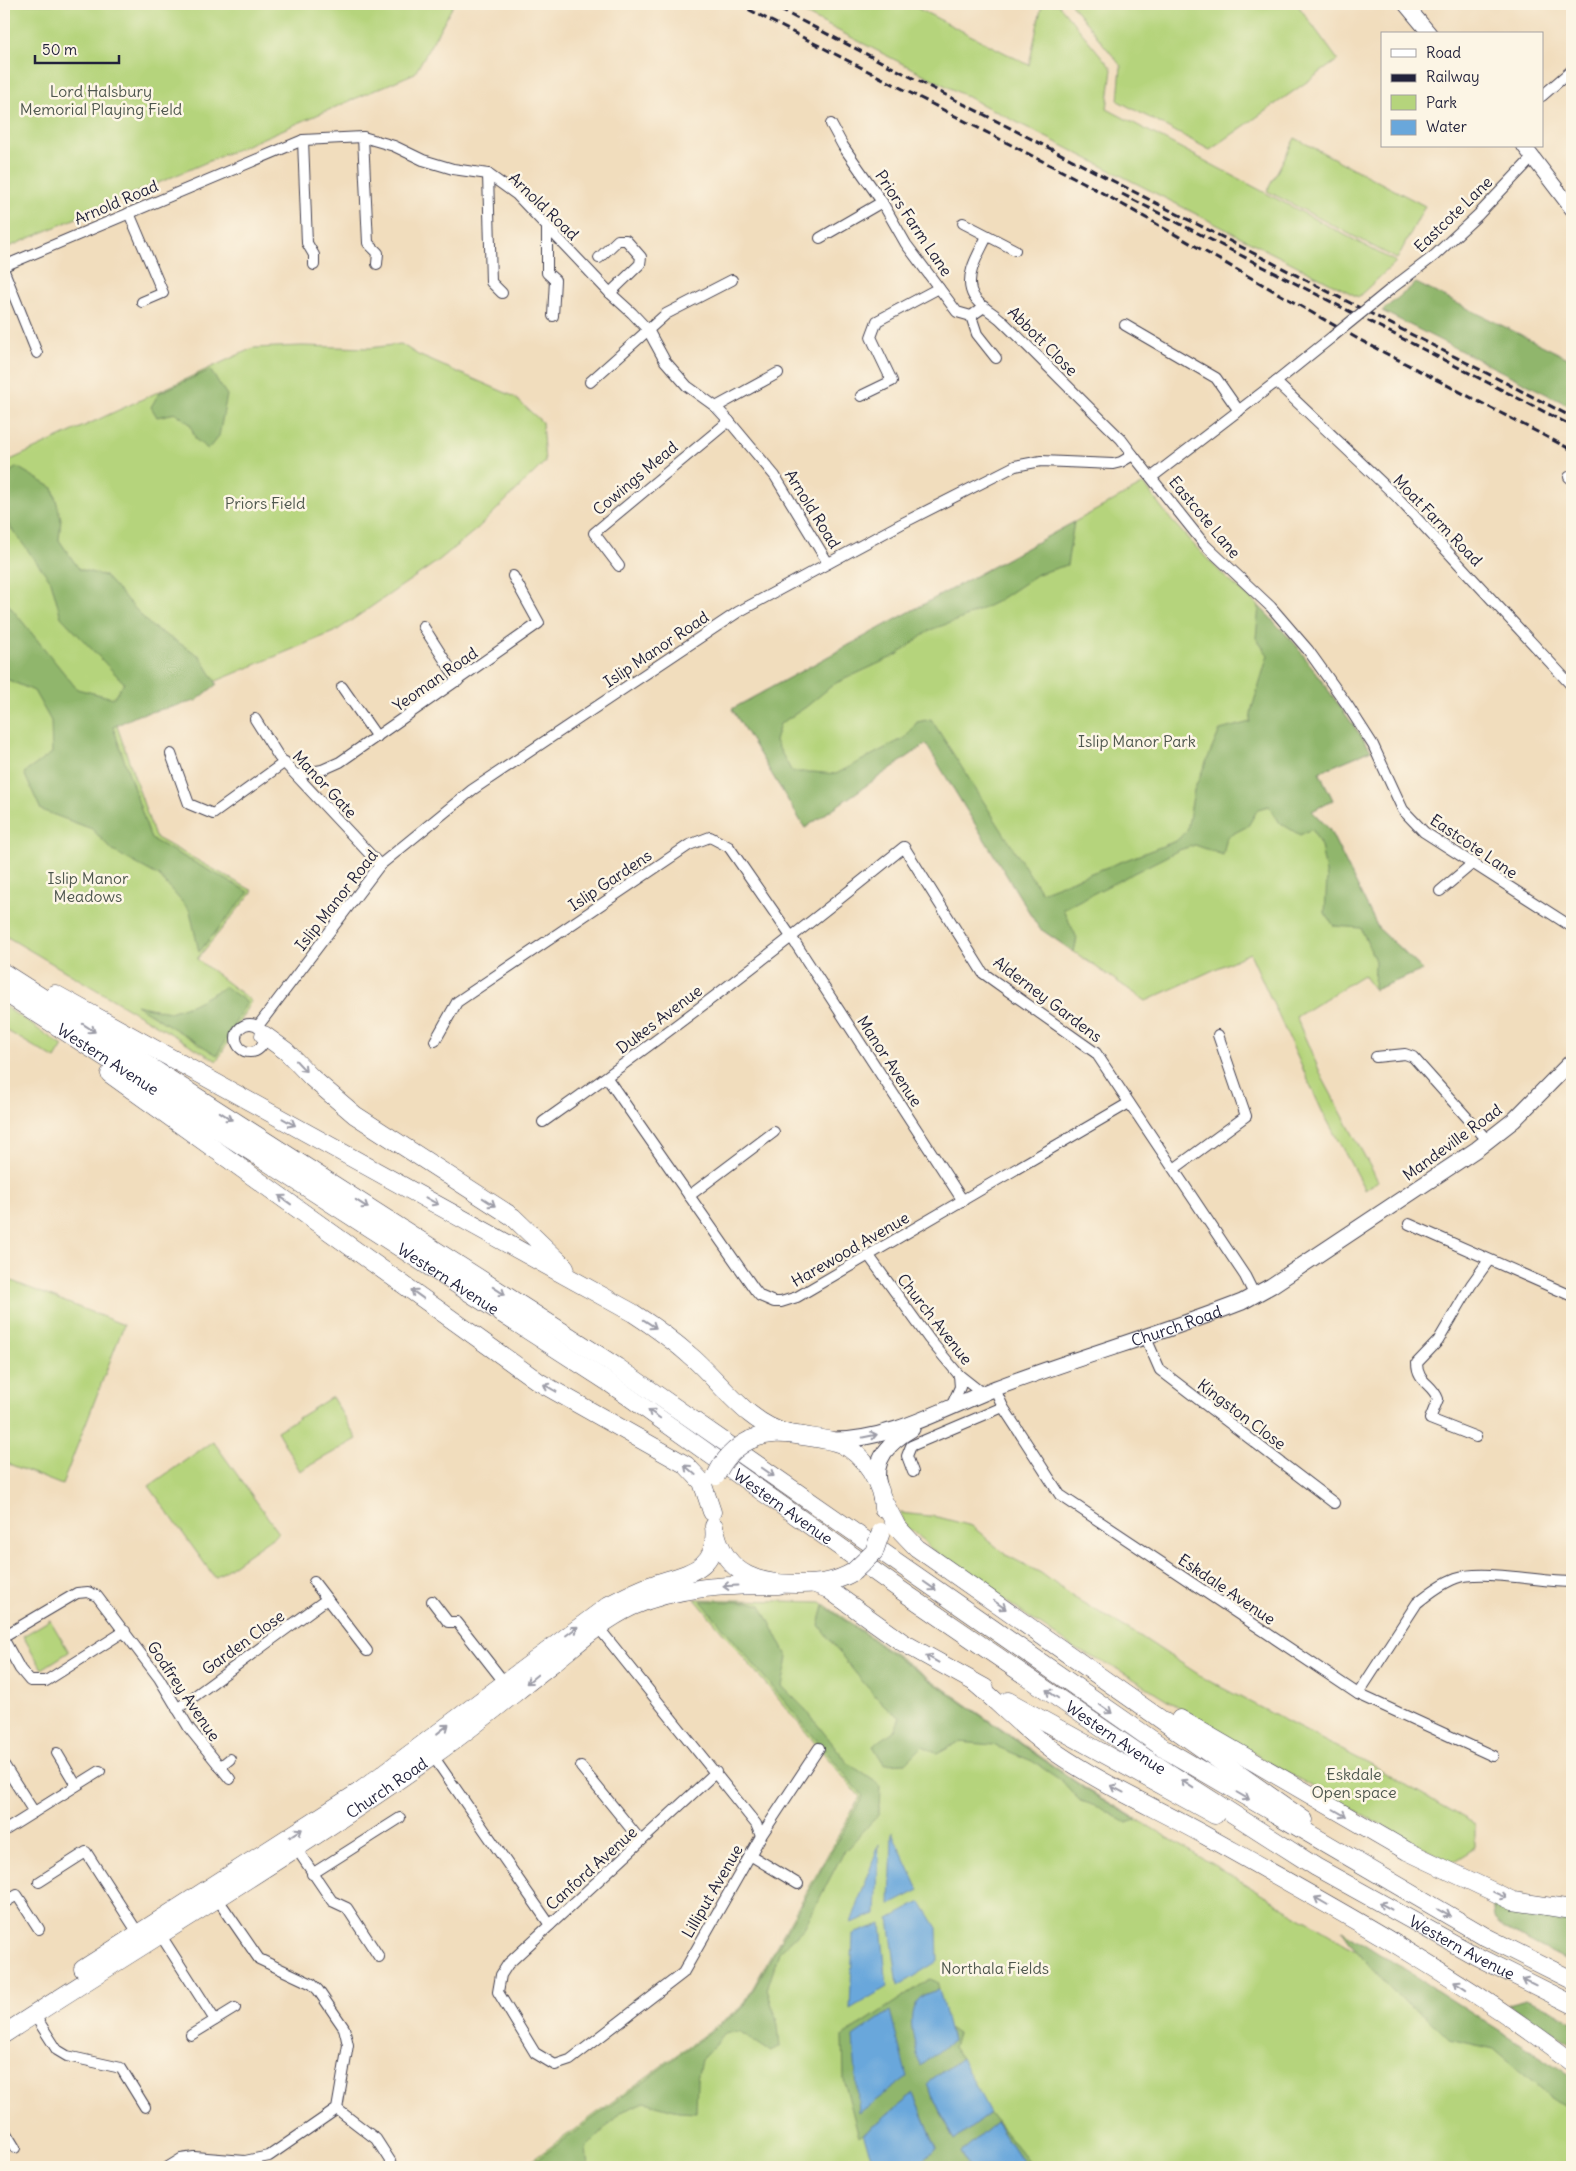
<svg xmlns="http://www.w3.org/2000/svg" width="1576" height="2171" viewBox="0 0 1576 2171" font-family="Delius,sans-serif">
	<rect width="100%" height="100%" fill="#fcf5e5"/>
	<filter id="ink" filterUnits="userSpaceOnUse"><feTurbulence type="fractalNoise" baseFrequency=".02" numOctaves="2"/><feDisplacementMap in="SourceGraphic" scale="10" xChannelSelector="R" yChannelSelector="G"/><feConvolveMatrix kernelMatrix="1 2 1 2 8 2 1 2 1" color-interpolation-filters="sRGB"/></filter>
	<filter id="wash" filterUnits="userSpaceOnUse"><feTurbulence type="fractalNoise" baseFrequency=".0096" numOctaves="4" result="noise"/><feDisplacementMap in="SourceGraphic" scale="20" xChannelSelector="R" yChannelSelector="G"/><feGaussianBlur stdDeviation="1.12" result="paint"/><feColorMatrix in="noise" values="0 0 0 0 0 0 0 0 0 0 0 0 0 0 0 0 0 1.4 0 .05"/><feComposite in="paint" operator="in"/></filter>
	<g filter="url(#wash)">
		<rect width="100%" height="100%" fill="#f1ddbd"/>
		<g fill="#b5d47c" stroke="#6c7b5c">
			<polygon points="4,4 454,4 415,73 4,249"/>
			<polygon points="786,4 909,4 1029,65 1042,4 1058,4 1112,69 1107,109 1396,262 1358,297"/>
			<polygon points="1071,4 1297,4 1338,60 1210,150 1118,101 1121,66"/>
			<polygon points="1295,138 1425,206 1397,259 1267,191"/>
			<polygon points="401,344 418,355 513,396 542,422 545,462 478,528 438,561 336,631 116,723 155,837 253,891 197,959 251,1001 217,1061 4,935 4,463 253,348 302,346 370,348"/>
			<polygon points="1144,484 1171,520 1195,546 1225,577 1259,606 1296,645 1371,750 1319,772 1333,800 1312,811 1329,829 1378,928 1423,970 1374,990 1363,975 1296,1017 1323,1079 1378,1181 1365,1190 1322,1111 1250,953 1146,1001 1039,928 926,744 805,828 732,709"/>
			<polygon points="4,1006 63,1046 55,1059 4,1029"/>
			<polygon points="4,1278 124,1325 62,1485 4,1462"/>
			<polygon points="332,1397 357,1439 300,1471 277,1431"/>
			<polygon points="213,1441 279,1533 215,1578 149,1486"/>
			<polygon points="900,1513 938,1517 972,1526 1006,1555 1041,1573 1073,1597 1140,1636 1207,1680 1369,1764 1475,1824 1475,1848 1451,1863 1268,1762 1119,1670 1073,1648 931,1549 916,1533 907,1528"/>
			<polygon points="695,1599 821,1602 1085,1788 1572,2080 1572,2167 523,2167 742,2007 860,1797"/>
			<polygon points="50,1620 69,1652 42,1669 23,1636"/>
		</g>
		<g fill="#90b66c" stroke="#596c54">
			<polygon points="1416,283 1572,360 1572,407 1382,311"/>
			<polygon points="210,370 227,395 219,436 208,449 196,440 190,424 176,413 157,417 151,407 159,393"/>
			<polygon points="17,467 53,488 61,519 59,540 79,569 105,576 151,626 200,656 217,684 196,701 138,715 113,727 151,839 249,892 199,952 190,911 159,876 113,851 92,829 41,810 24,773 52,753 51,721 34,691 4,678 4,599 77,689 113,698 124,683 61,617 51,581 4,519 4,476"/>
			<polygon points="1074,522 1067,565 1038,574 996,602 961,619 930,630 897,655 834,684 806,707 780,724 775,741 792,772 812,772 836,774 906,737 917,722 931,719 1041,892 1176,841 1187,831 1194,790 1220,730 1250,722 1252,708 1268,655 1256,638 1259,606 1296,645 1371,750 1319,772 1333,800 1312,811 1329,829 1378,928 1423,970 1374,990 1375,961 1361,928 1334,926 1325,913 1327,878 1321,846 1312,829 1300,835 1280,823 1269,806 1258,809 1248,826 1227,837 1223,855 1195,845 1179,850 1063,909 1077,938 1074,952 1039,928 926,744 805,828 732,709"/>
			<polygon points="225,987 247,1002 217,1055 136,1005 170,1012 193,1004"/>
			<polygon points="701,1601 749,1602 761,1605 788,1658 782,1686 805,1709 848,1763 880,1785 879,1814 843,1853 804,1928 779,1952 767,1989 778,2025 780,2046 771,2052 739,2031 725,2034 701,2060 697,2080 696,2112 678,2111 645,2102 621,2112 586,2148 588,2167 527,2167 743,2008 863,1796"/>
			<path d="M 824,1606 L 1085,1789 L 1137,1820 L 1127,1823 L 1100,1808 L 1079,1800 L 1062,1781 L 1032,1761 L 993,1745 L 959,1742 L 937,1754 L 923,1746 L 906,1763 L 884,1764 L 873,1746 L 895,1730 L 900,1717 C 878,1706 835,1647 819,1625 Z"/>
			<polygon points="1492,1903 1572,1917 1572,1963 1506,1929 1494,1918"/>
			<polygon points="1342,1930 1572,2077 1572,2111 1549,2096 1494,2049 1449,2039 1425,2015 1402,2000 1363,1960"/>
			<polygon points="930,1979 937,1982 939,1990 923,1995 952,2041 949,2029 957,2034 953,2047 961,2058 927,2084 954,2141 990,2113 1033,2167 1026,2167 996,2122 961,2152 969,2167 945,2167 944,2166 942,2167 914,2167 937,2149 914,2094 859,2137 844,2080 843,2036"/>
			<polygon points="1527,1999 1572,2021 1572,2044 1508,2004"/>
		</g>
		<g fill="#69a7db" stroke="#46648b">
			<polygon points="892,1832 919,1890 890,1905"/>
			<polygon points="879,1844 876,1914 851,1923"/>
			<polygon points="921,1902 937,1928 938,1961 898,1986 889,1919"/>
			<polygon points="881,1924 887,1987 850,2009 853,1934"/>
			<path d="M 939,1990 L 952,2041 L 920,2066 C 916,2045 901,2009 924,1995 C 928,1993 934,1991 939,1990 Z"/>
			<polygon points="890,2011 907,2077 859,2113 853,2037"/>
			<polygon points="961,2058 990,2113 954,2141 927,2084"/>
			<polygon points="914,2094 937,2149 914,2167 875,2167 863,2134"/>
			<polygon points="996,2122 1026,2167 969,2167 961,2152"/>
		</g>
		<g fill="none" stroke-linecap="round" stroke-linejoin="round">
			<polyline stroke="#69a7db" stroke-width="3" points="1092,2167 1098,2165 1106,2167"/>
		</g>
	</g>
	<g filter="url(#ink)">
		<g fill="none" stroke-linecap="round" stroke-linejoin="round">
			<g stroke="#413e4e" stroke-width="12">
				<g id="street">
					<polyline points="1542,96 1572,70"/>
					<polyline points="831,124 843,146 882,202 906,244 957,312 971,316 984,307"/>
					<polyline points="363,137 368,243 378,253 377,264"/>
					<polyline points="303,140 307,243 314,255 314,265"/>
					<polyline points="488,174 491,282 502,293"/>
					<polyline points="129,213 163,293 142,302"/>
					<polyline points="963,223 1015,250"/>
					<polyline points="547,228 547,273 555,280 553,316"/>
					<path d="M 987,236 C 980,252 966,272 971,290 C 975,305 992,311 1002,321 C 1042,360 1081,400 1121,439 L 1133,455"/>
					<polyline points="820,238 882,202"/>
					<polyline points="599,258 618,240 626,240 641,257 640,264 610,293"/>
					<polyline points="4,266 303,140 363,137 394,146 423,160 453,169 488,174 517,195 610,293 632,313 648,330 665,361 687,386 716,407 729,421 775,476 828,563"/>
					<polyline points="4,271 37,353"/>
					<polyline points="1392,288 1434,256 1478,215 1533,157"/>
					<polyline points="971,316 977,334 996,358"/>
					<polyline points="1125,325 1216,378 1239,411"/>
					<polyline points="590,382 666,314 732,280"/>
					<polyline points="1276,382 1396,496 1572,686"/>
					<polyline points="861,396 892,381 871,337 877,321 939,288"/>
					<polyline points="716,407 778,373"/>
					<polyline points="1152,477 1276,382 1332,337"/>
					<polyline points="1569,477 1572,479"/>
					<polyline points="619,566 594,533 729,421"/>
					<polyline points="423,626 458,681"/>
					<polyline points="342,687 377,737"/>
					<polyline points="255,719 279,757 380,865"/>
					<polyline points="171,754 189,804 213,814 285,762"/>
					<polyline points="297,775 322,770 340,762 539,623 513,576"/>
					<polyline points="1440,891 1472,864"/>
					<circle cx="250" cy="1038" r="14"/>
					<polyline points="258,1026 380,865 472,790 738,612 901,524 1015,466 1041,461 1113,464 1121,462 1133,455 1205,545 1271,607 1308,650 1348,706 1373,745 1403,810 1424,832 1572,927"/>
					<polyline points="435,1041 457,1002 689,845 710,837 729,847 792,938 963,1201"/>
					<polyline points="1376,1057 1405,1054 1413,1057 1488,1141"/>
					<polyline points="607,1078 755,1290 760,1296 774,1302 781,1302 797,1297 1129,1103"/>
					<path d="M 543,1122 C 667,1035 787,942 904,847 L 983,973 L 1096,1053 L 1245,1276 L 1255,1296"/>
					<polyline points="1174,1169 1246,1116 1218,1035"/>
					<polyline points="689,1196 774,1132"/>
					<polyline points="1409,1224 1572,1296"/>
					<polyline points="869,1256 929,1339 959,1375 983,1394"/>
					<polyline points="1146,1338 1160,1370 1334,1503"/>
					<polyline points="995,1389 1003,1407 1060,1495 1358,1694 1493,1756"/>
					<polyline points="951,1407 960,1387 959,1375"/>
					<path d="M 1476,1437 L 1430,1419 L 1438,1399 C 1432,1383 1417,1383 1417,1363 L 1438,1341 L 1471,1285 L 1489,1260"/>
					<polyline points="913,1472 907,1456 911,1446 1003,1407"/>
					<polyline points="314,1582 367,1651"/>
					<polyline points="432,1601 448,1622 457,1622 504,1682"/>
					<polyline points="598,1627 756,1824 761,1836 683,1973 570,2060 555,2065 535,2053 498,1992 501,1975 508,1964 550,1925 716,1772"/>
					<polyline points="4,1636 77,1593 88,1592 97,1596 159,1678 189,1728 230,1779"/>
					<polyline points="4,1640 20,1669 30,1681 46,1681 125,1631"/>
					<path d="M 1358,1694 L 1417,1603 C 1428,1594 1442,1583 1456,1578 C 1483,1569 1541,1582 1572,1582"/>
					<polyline points="177,1709 327,1599"/>
					<polyline points="57,1753 76,1785"/>
					<polyline points="433,1756 550,1925"/>
					<polyline points="4,1765 34,1812"/>
					<polyline points="220,1767 230,1759"/>
					<polyline points="581,1767 641,1841"/>
					<polyline points="4,1831 100,1771"/>
					<polyline points="761,1836 819,1748"/>
					<polyline points="296,1848 332,1901 347,1908 379,1957"/>
					<polyline points="750,1855 798,1884"/>
					<polyline points="312,1874 400,1818"/>
					<polyline points="39,1882 86,1852 138,1933"/>
					<polyline points="4,1903 17,1895 39,1929"/>
					<polyline points="160,1934 215,2020"/>
					<polyline points="34,2014 57,2050 67,2056 121,2068 145,2107"/>
					<polyline points="191,2035 235,2008"/>
					<polyline points="337,2109 376,2139 394,2167"/>
					<polyline points="4,2130 15,2148"/>
					<polyline points="168,2167 181,2159 194,2157 245,2161 269,2156 337,2109 348,2045 346,2036 344,2028 318,1990 312,1984 259,1959 217,1898"/>
				</g>
			</g>
			<g stroke="#413e4e" stroke-width="16">
				<g id="secondary">
					<polyline points="1405,4 1430,34"/>
					<polyline points="1524,146 1572,209"/>
				</g>
			</g>
			<g stroke="#413e4e" stroke-width="17">
				<g id="primary">
					<path id="s1" d="M 831,1440 C 889,1441 943,1409 996,1388 C 1077,1357 1161,1334 1242,1302 L 1271,1286 L 1477,1149 L 1514,1120 L 1572,1061"/>
					<path d="M 879,1486 C 872,1459 890,1442 912,1429"/>
				</g>
			</g>
			<g stroke="#413e4e" stroke-width="19">
				<g id="highway">
					<polyline points="4,973 617,1367 1168,1751 1486,1937 1572,1980"/>
					<path id="s2" d="M 4,992 L 608,1382 L 902,1591 L 1144,1757 L 1316,1867 L 1476,1956 L 1572,2004"/>
					<path d="M 55,994 L 633,1313 C 655,1327 675,1342 694,1359 C 723,1385 749,1425 789,1434"/>
					<polyline points="264,1035 286,1051 312,1078 355,1115 513,1217 565,1267"/>
					<polyline points="110,1074 539,1382 686,1465 702,1482 712,1512"/>
					<path d="M 750,1440 C 768,1432 784,1433 803,1436 C 815,1438 829,1439 841,1444 C 864,1454 883,1485 883,1509"/>
					<polyline points="882,1498 897,1527 917,1548 1304,1820"/>
					<path d="M 716,1533 C 727,1576 760,1585 801,1584 C 820,1584 836,1582 853,1572"/>
					<polyline points="815,1584 828,1589 902,1642 985,1688"/>
					<path d="M 975,1683 C 1001,1705 1027,1732 1055,1752 C 1103,1785 1156,1808 1206,1836 C 1331,1906 1458,1975 1572,2062"/>
					<polyline points="1008,1701 1215,1815"/>
					<polyline points="1180,1719 1407,1851 1513,1901 1572,1910"/>
					<path d="M 83,1969 L 359,1792 L 609,1605 C 624,1597 639,1589 655,1584 C 688,1573 719,1570 714,1526"/>
					<path id="s3" d="M 4,2034 C 147,1941 294,1854 434,1755 C 475,1726 513,1694 553,1663 C 578,1643 602,1621 631,1607 C 677,1586 729,1585 779,1585"/>
				</g>
			</g>
			<use href="#street" stroke="#fff" stroke-width="10"/>
			<use href="#secondary" stroke="#fff" stroke-width="14"/>
			<use href="#primary" stroke="#fff" stroke-width="15"/>
			<use href="#highway" stroke="#fff" stroke-width="18"/>
			<g stroke="#22223b" stroke-width="3" stroke-dasharray="8 4" stroke-linecap="butt">
				<polyline points="738,4 1083,182 1360,340 1572,450"/>
				<polyline points="769,4 1572,417"/>
				<polyline points="1122,194 1572,426"/>
			</g>
			<g stroke="#413e4e" stroke-width="12" stroke-linecap="butt">
				<polyline id="street-bridge" points="1332,337 1392,288"/>
			</g>
			<g stroke="#413e4e" stroke-width="19" stroke-linecap="butt">
				<g id="highway-bridge">
					<path d="M 716,1476 C 723,1460 734,1448 750,1440"/>
					<polyline points="853,1572 874,1552 881,1532"/>
				</g>
			</g>
			<use href="#street-bridge" stroke="#fff" stroke-width="10"/>
			<use href="#highway-bridge" stroke="#fff" stroke-width="18"/>
		</g>
		<defs><path id="oneway-shaft" d="M-6 0H5M1.5-3L5.5 0L1.5 3" fill="none" stroke-width="1.6" stroke-linecap="round" stroke-linejoin="round" transform="scale(1.25)"/></defs>
		<g stroke="#9c9ca7">
			<use href="#oneway-shaft" transform="translate(89 1028) rotate(33)"/>
			<use href="#oneway-shaft" transform="translate(301 1066) rotate(47)"/>
			<use href="#oneway-shaft" transform="translate(226 1116) rotate(33)"/>
			<use href="#oneway-shaft" transform="translate(289 1122) rotate(29)"/>
			<use href="#oneway-shaft" transform="translate(285 1200) rotate(-144)"/>
			<use href="#oneway-shaft" transform="translate(432 1201) rotate(29)"/>
			<use href="#oneway-shaft" transform="translate(489 1202) rotate(33)"/>
			<use href="#oneway-shaft" transform="translate(362 1204) rotate(33)"/>
			<use href="#oneway-shaft" transform="translate(499 1291) rotate(33)"/>
			<use href="#oneway-shaft" transform="translate(417 1294) rotate(-144)"/>
			<use href="#oneway-shaft" transform="translate(650 1324) rotate(33)"/>
			<use href="#oneway-shaft" transform="translate(550 1388) rotate(-150)"/>
			<use href="#oneway-shaft" transform="translate(654 1414) rotate(-145)"/>
			<use href="#oneway-shaft" transform="translate(870 1436) rotate(-12)"/>
			<use href="#oneway-shaft" transform="translate(690 1470) rotate(-139)"/>
			<use href="#oneway-shaft" transform="translate(768 1472) rotate(35)"/>
			<use href="#oneway-shaft" transform="translate(730 1586) rotate(177)"/>
			<use href="#oneway-shaft" transform="translate(930 1586) rotate(35)"/>
			<use href="#oneway-shaft" transform="translate(1000 1605) rotate(35)"/>
			<use href="#oneway-shaft" transform="translate(572 1631) rotate(-37)"/>
			<use href="#oneway-shaft" transform="translate(932 1659) rotate(-151)"/>
			<use href="#oneway-shaft" transform="translate(532 1679) rotate(141)"/>
			<use href="#oneway-shaft" transform="translate(1052 1694) rotate(-145)"/>
			<use href="#oneway-shaft" transform="translate(1106 1709) rotate(35)"/>
			<use href="#oneway-shaft" transform="translate(443 1729) rotate(-38)"/>
			<use href="#oneway-shaft" transform="translate(1187 1784) rotate(-147)"/>
			<use href="#oneway-shaft" transform="translate(1117 1789) rotate(-152)"/>
			<use href="#oneway-shaft" transform="translate(1243 1796) rotate(30)"/>
			<use href="#oneway-shaft" transform="translate(1340 1813) rotate(30)"/>
			<use href="#oneway-shaft" transform="translate(296 1833) rotate(-33)"/>
			<use href="#oneway-shaft" transform="translate(1500 1895) rotate(25)"/>
			<use href="#oneway-shaft" transform="translate(1321 1901) rotate(-150)"/>
			<use href="#oneway-shaft" transform="translate(1385 1906) rotate(-151)"/>
			<use href="#oneway-shaft" transform="translate(1444 1913) rotate(30)"/>
			<use href="#oneway-shaft" transform="translate(1529 1982) rotate(-154)"/>
			<use href="#oneway-shaft" transform="translate(1460 1985) rotate(-146)"/>
		</g>
	</g>
	<g text-anchor="middle" stroke-width="5" stroke-linejoin="round" paint-order="stroke">
		<g font-size="16" fill="#4e574e" stroke="#fcf5e5">
			<text x="101" y="97">Lord Halsbury<tspan x="101" dy="18">Memorial Playing Field</tspan></text>
			<text x="265" y="509">Priors Field</text>
			<text x="1137" y="747">Islip Manor Park</text>
			<text x="88" y="884">Islip Manor<tspan x="88" dy="18">Meadows</tspan></text>
			<text x="1354" y="1780">Eskdale<tspan x="1354" dy="18">Open space</tspan></text>
			<text x="995" y="1974">Northala Fields</text>
		</g>
		<g font-size="16" fill="#22223b" stroke="#fcf5e5">
			<text transform="translate(116 202) rotate(-23)" y="6">Arnold Road</text>
			<text transform="translate(544 206) rotate(44)" y="6">Arnold Road</text>
			<text transform="translate(1453 214) rotate(-44)" y="6">Eastcote Lane</text>
			<text transform="translate(914 223) rotate(56)" y="6">Priors Farm Lane</text>
			<text transform="translate(1043 341) rotate(45)" y="6">Abbott Close</text>
			<text transform="translate(635 478) rotate(-40)" y="6">Cowings Mead</text>
			<text transform="translate(813 509) rotate(58)" y="6">Arnold Road</text>
			<text transform="translate(1205 517) rotate(50)" y="6">Eastcote Lane</text>
			<text transform="translate(1438 520) rotate(46)" y="6">Moat Farm Road</text>
			<text transform="translate(656 649) rotate(-34)" y="6">Islip Manor Road</text>
			<text transform="translate(435 679) rotate(-35)" y="6">Yeoman Road</text>
			<text transform="translate(325 784) rotate(47)" y="6">Manor Gate</text>
			<text transform="translate(1474 846) rotate(34)" y="6">Eastcote Lane</text>
			<text transform="translate(610 880) rotate(-34)" y="6">Islip Gardens</text>
			<text transform="translate(336 900) rotate(-52)" y="6">Islip Manor Road</text>
			<text transform="translate(1048 999) rotate(37)" y="6">Alderney Gardens</text>
			<text transform="translate(659 1019) rotate(-37)" y="6">Dukes Avenue</text>
			<text dy="6" stroke="none"><textPath href="#s2" startOffset="124">Western Avenue</textPath></text>
			<text transform="translate(890 1061) rotate(57)" y="6">Manor Avenue</text>
			<text transform="translate(1452 1142) rotate(-36)" y="6">Mandeville Road</text>
			<text transform="translate(850 1249) rotate(-30)" y="6">Harewood Avenue</text>
			<text dy="6" stroke="none"><textPath href="#s2" startOffset="529">Western Avenue</textPath></text>
			<text transform="translate(935 1319) rotate(52)" y="6">Church Avenue</text>
			<text dy="6" stroke="none"><textPath href="#s1" startOffset="365">Church Road</textPath></text>
			<text transform="translate(1242 1414) rotate(37)" y="6">Kingston Close</text>
			<text dy="6" stroke="none"><textPath href="#s2" startOffset="934">Western Avenue</textPath></text>
			<text transform="translate(1227 1589) rotate(34)" y="6">Eskdale Avenue</text>
			<text transform="translate(243 1642) rotate(-36)" y="6">Garden Close</text>
			<text transform="translate(184 1691) rotate(56)" y="6">Godfrey Avenue</text>
			<text dy="6" stroke="none"><textPath href="#s2" startOffset="1339">Western Avenue</textPath></text>
			<text dy="6" stroke="none"><textPath href="#s3" startOffset="455">Church Road</textPath></text>
			<text transform="translate(591 1868) rotate(-42)" y="6">Canford Avenue</text>
			<text transform="translate(712 1891) rotate(-60)" y="6">Lilliput Avenue</text>
			<text dy="6" stroke="none"><textPath href="#s2" startOffset="1744">Western Avenue</textPath></text>
		</g>
	</g>
	<rect width="1576" height="2171" fill="none" stroke="#fcf5e5" stroke-width="20"/>
	<rect x="1381" y="32" width="162" height="115" fill="#fcf5e5" stroke="#a5a1a1"/>
	<rect x="1391" y="49" width="25" height="8" fill="#ffffff" stroke="#a5a1a1"/>
	<text x="1426" y="58" font-size="15" fill="#22223b">Road</text>
	<rect x="1391" y="74" width="25" height="8" fill="#22223b" stroke="#a5a1a1"/>
	<text x="1426" y="82" font-size="15" fill="#22223b">Railway</text>
	<rect x="1391" y="95" width="25" height="15" fill="#b5d47c" stroke="#a5a1a1"/>
	<text x="1426" y="108" font-size="15" fill="#22223b">Park</text>
	<rect x="1391" y="120" width="25" height="15" fill="#69a7db" stroke="#a5a1a1"/>
	<text x="1426" y="132" font-size="15" fill="#22223b">Water</text>
	<path d="M35 55v8h84v-8" fill="none" stroke="#22223b" stroke-width="2.5"/>
	<text x="42" y="55" font-size="15" fill="#22223b" stroke="#fcf5e5" stroke-width="4" paint-order="stroke">50 m</text>
</svg>
